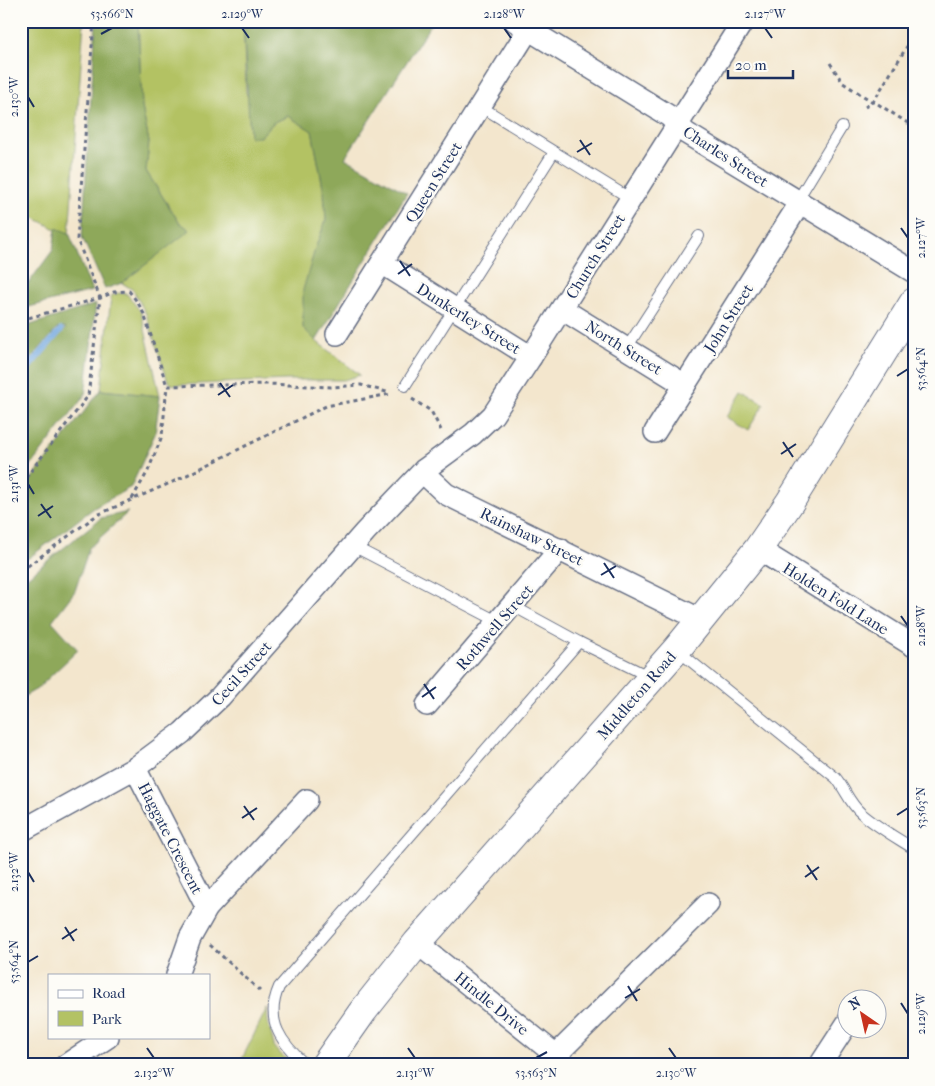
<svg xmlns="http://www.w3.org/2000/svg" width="935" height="1086" viewBox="0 0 935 1086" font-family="'IM FELL French Canon',serif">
	<rect width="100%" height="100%" fill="#fdfcf7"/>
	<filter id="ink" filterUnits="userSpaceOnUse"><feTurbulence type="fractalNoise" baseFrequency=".02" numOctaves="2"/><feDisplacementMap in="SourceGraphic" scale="10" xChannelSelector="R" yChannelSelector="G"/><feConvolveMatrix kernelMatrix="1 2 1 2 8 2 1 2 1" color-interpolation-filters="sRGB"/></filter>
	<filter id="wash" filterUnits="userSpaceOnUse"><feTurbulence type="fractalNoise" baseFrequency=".0096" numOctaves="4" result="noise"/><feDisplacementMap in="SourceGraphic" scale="20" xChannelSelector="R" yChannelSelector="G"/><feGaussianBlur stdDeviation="1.12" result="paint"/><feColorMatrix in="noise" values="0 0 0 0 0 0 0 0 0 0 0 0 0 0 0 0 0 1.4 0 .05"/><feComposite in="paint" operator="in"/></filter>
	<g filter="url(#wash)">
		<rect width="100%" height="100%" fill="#f3e6cd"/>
		<g fill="#b3c264" stroke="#677861">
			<polygon points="21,21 84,21 69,236 21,211"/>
			<polygon points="138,21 243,21 246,92 260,137 273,123 288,116 312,130 324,192 326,220 315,249 303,328 316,341 360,375 344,380 287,380 177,385 171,384 167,379 146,314 133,290 122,283 189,230 179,222 146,171 149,142 142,107"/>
			<polygon points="118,293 127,294 141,312 160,396 101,390 111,296"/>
			<polygon points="743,391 764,404 748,430 727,417"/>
			<polygon points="267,1008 268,1022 275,1049 293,1065 239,1065"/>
		</g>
		<g fill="#8ea85a" stroke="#546c5c">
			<polygon points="96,21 138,21 142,107 149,142 146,171 179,222 190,230 122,283 105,289 82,237"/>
			<polygon points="243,21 433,21 345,158 407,193 316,341 303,328 303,290 315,249 326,220 324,192 312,131 288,116 273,123 260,137 250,137"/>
			<polygon points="56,228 69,233 92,291 21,309 21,293 53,250"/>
			<polygon points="96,304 85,395 21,478 21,380 66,328 58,328 21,370 21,328"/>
			<polygon points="101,390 160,396 155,434 131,487 94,508 21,564 21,492"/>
			<polygon points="128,512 89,548 75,591 52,621 78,650 37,689 21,698 21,582 101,518"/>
		</g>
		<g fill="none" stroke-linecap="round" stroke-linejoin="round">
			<polyline stroke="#72a7df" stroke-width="6" points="21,376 61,330"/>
		</g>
	</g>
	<g filter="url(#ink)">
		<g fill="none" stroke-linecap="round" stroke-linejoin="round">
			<g stroke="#676f85" stroke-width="12">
				<g id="service">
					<polyline points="480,106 631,199"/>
					<polyline points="797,201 842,127"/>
					<polyline points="626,349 699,236"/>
					<polyline points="405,386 554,152"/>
					<polyline points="353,546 499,622"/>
					<polyline points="579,642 650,677"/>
					<path d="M 677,650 L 836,778 C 845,789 850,804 861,813 C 877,827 897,838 914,849"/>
					<path d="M 306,1065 C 282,1044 264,1021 279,987 L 579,642 L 513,606"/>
				</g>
			</g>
			<g stroke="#676f85" stroke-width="24">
				<g id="minor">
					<polyline points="515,21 669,116 686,133 914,272"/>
					<polyline points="382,263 531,357"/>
					<polyline points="562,309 685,385"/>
					<polyline points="337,334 528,30"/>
					<polyline points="655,432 800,203"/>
					<polyline points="424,470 430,479 446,494 689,614 700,622"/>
					<polyline points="758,549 914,646"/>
					<polyline points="427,705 560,549"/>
					<polyline points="135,768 207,908"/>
					<polyline points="21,831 135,768 182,733 220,697 365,532 424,470 473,434 493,415 531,357 743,21"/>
					<polyline points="417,943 556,1055 565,1065"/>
					<polyline points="177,975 190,938 207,908 307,800"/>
					<polyline points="556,1055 708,904"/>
					<polyline points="66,1065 108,1037"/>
					<polyline points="820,1065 848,1022"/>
				</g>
			</g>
			<g stroke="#676f85" stroke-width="30">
				<polyline id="secondary" points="325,1065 363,1011 417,943 677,649 758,549 790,502 914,302"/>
			</g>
			<g stroke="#676f85" stroke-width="3" stroke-dasharray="4 4" stroke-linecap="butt">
				<polyline points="830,63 843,83 873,102"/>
				<polyline points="878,104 914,127"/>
				<polyline points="865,107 873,102 914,35"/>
				<polyline points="21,320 100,298 114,292 129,291 138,303 144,314 167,386 268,384 331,387 361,385 390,393"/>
				<polyline points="412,399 431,411 442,432"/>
				<polyline points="21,484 88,396 100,298 77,239 94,21"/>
				<polyline points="132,499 148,471 162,436 167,386"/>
				<polyline points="21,571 97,515 177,480 326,406 391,394"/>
				<polyline points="210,945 260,991"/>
			</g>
			<use href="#service" stroke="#fff" stroke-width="10"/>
			<use href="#minor" stroke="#fff" stroke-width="21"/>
			<use href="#secondary" stroke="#fff" stroke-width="28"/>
		</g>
	</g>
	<path fill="none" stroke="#1b2f5e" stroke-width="2" d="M 242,28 L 249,38M 504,28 L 511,38M 765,28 L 772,38M 101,34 L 112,28M 28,97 L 34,107M 580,140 L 590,155M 577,152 L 592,143M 901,228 L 908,238M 400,261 L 410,276M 398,274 L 412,264M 897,376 L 908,369M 220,383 L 230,397M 218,395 L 233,385M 783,442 L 793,457M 781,454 L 796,444M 28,484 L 34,494M 41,504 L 51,518M 38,516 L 53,506M 604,563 L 614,578M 601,575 L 616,566M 901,616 L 908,626M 424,684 L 434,699M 422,697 L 436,687M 244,806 L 254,820M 897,815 L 908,808M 242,818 L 257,808M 807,865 L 817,880M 28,872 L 34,882M 805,877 L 819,867M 65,927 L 74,941M 62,939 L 77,929M 28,962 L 38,956M 628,986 L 637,1001M 625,998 L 640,989M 901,1003 L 908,1014M 147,1048 L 154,1058M 408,1048 L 415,1058M 669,1048 L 676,1058M 536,1058 L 547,1052"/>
	<g text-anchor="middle" stroke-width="5" stroke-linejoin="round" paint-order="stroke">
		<g font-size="16" fill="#1b2f5e" stroke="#fdfcf7">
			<text transform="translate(726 156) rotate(33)" y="6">Charles Street</text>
			<text transform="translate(433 182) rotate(-58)" y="6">Queen Street</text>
			<text transform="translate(595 256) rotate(-58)" y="6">Church Street</text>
			<text transform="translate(469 318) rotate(32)" y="6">Dunkerley Street</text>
			<text transform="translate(728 318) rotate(-58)" y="6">John Street</text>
			<text transform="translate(624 347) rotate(32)" y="6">North Street</text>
			<text transform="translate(532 536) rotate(26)" y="6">Rainshaw Street</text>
			<text transform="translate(836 598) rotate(32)" y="6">Holden Fold Lane</text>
			<text transform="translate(494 627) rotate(-49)" y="6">Rothwell Street</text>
			<text transform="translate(241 673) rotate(-48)" y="6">Cecil Street</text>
			<text transform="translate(636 695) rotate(-49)" y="6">Middleton Road</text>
			<text transform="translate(171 838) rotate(63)" y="6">Haggate Crescent</text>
			<text transform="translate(492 1003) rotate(39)" y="6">Hindle Drive</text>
		</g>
	</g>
	<rect width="935" height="1086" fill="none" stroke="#fdfcf7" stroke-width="55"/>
	<rect x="48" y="974" width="162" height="65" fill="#fdfcf7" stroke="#a3aaba"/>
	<rect x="58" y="990" width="25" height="8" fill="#ffffff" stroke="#a3aaba"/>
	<text x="92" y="998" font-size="15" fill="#1b2f5e">Road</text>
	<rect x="58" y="1011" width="25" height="15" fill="#b3c264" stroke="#a3aaba"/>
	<text x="92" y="1024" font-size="15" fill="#1b2f5e">Park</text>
	<g transform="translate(862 1014) rotate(326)"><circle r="24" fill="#fdfcf7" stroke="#a3aaba"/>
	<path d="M0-4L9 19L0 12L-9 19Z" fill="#c8321e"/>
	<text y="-8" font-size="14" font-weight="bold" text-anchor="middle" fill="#1b2f5e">N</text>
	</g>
	<path d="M728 70v8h65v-8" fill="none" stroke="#1b2f5e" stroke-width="2.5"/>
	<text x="735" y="70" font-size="15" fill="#1b2f5e" stroke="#fdfcf7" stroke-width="4" paint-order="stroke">20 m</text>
	<rect x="28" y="28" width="880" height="1030" fill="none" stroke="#1b2f5e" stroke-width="2"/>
	<g font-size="12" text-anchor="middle" fill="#1b2f5e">
		<text x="112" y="18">53.566°N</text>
		<text x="242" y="18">2.129°W</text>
		<text x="504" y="18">2.128°W</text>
		<text x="765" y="18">2.127°W</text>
		<text transform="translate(14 97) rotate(-90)" y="4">2.130°W</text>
		<text transform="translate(921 238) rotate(-90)" y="4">2.127°W</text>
		<text transform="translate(921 369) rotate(-90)" y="4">53.564°N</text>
		<text transform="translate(14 484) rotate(-90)" y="4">2.131°W</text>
		<text transform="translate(921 626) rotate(-90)" y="4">2.128°W</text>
		<text transform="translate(921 808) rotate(-90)" y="4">53.563°N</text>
		<text transform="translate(14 872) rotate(-90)" y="4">2.132°W</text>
		<text transform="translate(14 962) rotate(-90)" y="4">53.564°N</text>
		<text transform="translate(921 1014) rotate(-90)" y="4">2.129°W</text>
		<text x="154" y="1077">2.132°W</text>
		<text x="415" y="1077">2.131°W</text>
		<text x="536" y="1077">53.563°N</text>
		<text x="676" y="1077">2.130°W</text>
	</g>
</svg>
